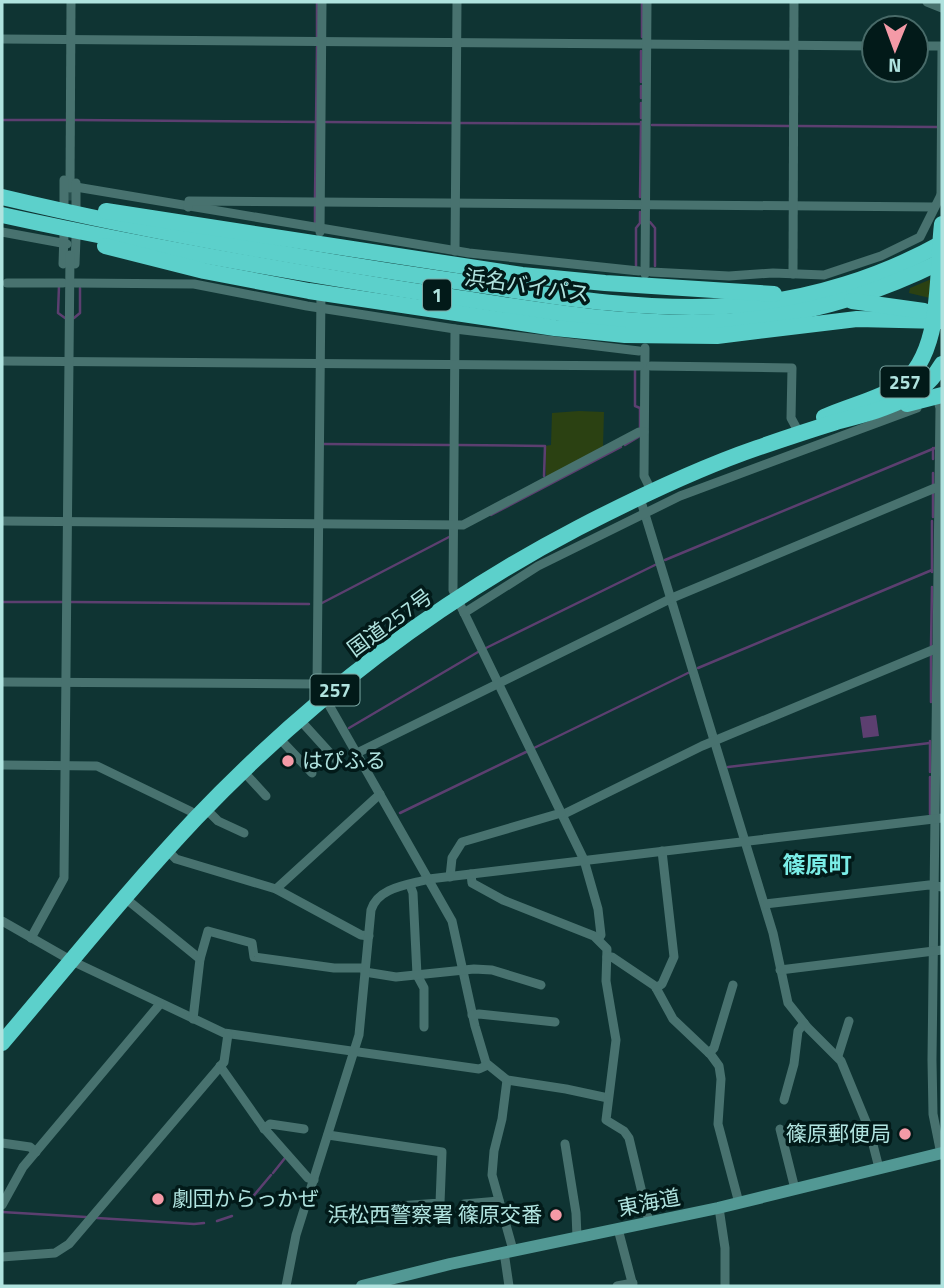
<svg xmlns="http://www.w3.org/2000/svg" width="944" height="1288" viewBox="0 0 944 1288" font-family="'Titillium Web','Noto Sans JP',sans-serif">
	<rect width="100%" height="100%" fill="#0f3433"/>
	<g fill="#2b4112">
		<polygon points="929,280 931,280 930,298 909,293 910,288"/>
		<polygon points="579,411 604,412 603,447 548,477 546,475 545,446 551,445 552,413"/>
	</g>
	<polygon fill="#5c3f70" points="876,715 879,736 863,738 860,717"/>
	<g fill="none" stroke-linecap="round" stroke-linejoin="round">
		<g stroke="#5c3f70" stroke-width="2.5">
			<polyline points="317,37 317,2"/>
			<polyline points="642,37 642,2"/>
			<polyline points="641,82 641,51"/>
			<polyline points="641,98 641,86"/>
			<polyline points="641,118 641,103"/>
			<polyline points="2,120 67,120"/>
			<polyline points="74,120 317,122"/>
			<polyline points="326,122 452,123"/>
			<polyline points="460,123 642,124"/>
			<polyline points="652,125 789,126"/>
			<polyline points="798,126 937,127"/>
			<polyline points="315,197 317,47"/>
			<polyline points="640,197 641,122"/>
			<polyline points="650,222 655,228 655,266"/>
			<polyline points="315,223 315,207"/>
			<polyline points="636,266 636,228 640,223 640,212"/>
			<polyline points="59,286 58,313 65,318"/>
			<polyline points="74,318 80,313 80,288"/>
			<polyline points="635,370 635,406 640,408 640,429"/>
			<polyline points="323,444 449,445"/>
			<polyline points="458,445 545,446 544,476"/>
			<polyline points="625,445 640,436"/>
			<polyline points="933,459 933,448"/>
			<polyline points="933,486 933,473"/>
			<polyline points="491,515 621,447"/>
			<polyline points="933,517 933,492"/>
			<polyline points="665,560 935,448"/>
			<polyline points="932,572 932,521"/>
			<polyline points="2,602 62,602"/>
			<polyline points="71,602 309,604"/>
			<polyline points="322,603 449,537"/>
			<polyline points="931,646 932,587"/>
			<polyline points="486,648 657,564"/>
			<polyline points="698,668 932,570"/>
			<polyline points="931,702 931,654"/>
			<polyline points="349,728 478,652"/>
			<polyline points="534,748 690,672"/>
			<polyline points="728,767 930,743"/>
			<polyline points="930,772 930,741"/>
			<polyline points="400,813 526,752"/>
			<polyline points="930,814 930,777"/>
			<polyline points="273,1173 285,1158"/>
			<polyline points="250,1200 271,1175"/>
			<polyline points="2,1212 86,1217"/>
			<polyline points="97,1218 194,1224 204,1223"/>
			<polyline points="217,1221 232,1216"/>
		</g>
		<polyline stroke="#274e4d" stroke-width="9" stroke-dasharray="9 4.5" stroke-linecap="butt" points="70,214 70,188"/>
		<g stroke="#48726f" stroke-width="9">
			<polyline points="927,2 942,8"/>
			<polyline points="2,39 874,46"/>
			<polyline points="916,46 942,46"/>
			<polyline points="76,187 469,253 639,271"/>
			<polyline points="70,188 71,2"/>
			<polyline points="941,194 942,48"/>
			<polyline points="64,206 64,180"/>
			<polyline points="76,207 76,183"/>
			<polyline points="188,207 189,201 934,207"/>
			<polyline points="2,232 67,244"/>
			<polyline points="320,232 322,2"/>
			<polyline points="455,251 457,2"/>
			<polyline points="63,264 64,234"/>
			<polyline points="75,264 76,238"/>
			<polyline points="651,272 729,276 773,273 824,275 881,256 920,237 942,193"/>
			<polyline points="645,274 647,2"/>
			<polyline points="793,274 794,2"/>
			<polyline points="7,283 63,283"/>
			<polyline points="75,283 194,284 307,306 455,329 639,351"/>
			<polyline points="321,293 317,684 452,921 475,1026 486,1063 507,1080 566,1089 608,1098"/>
			<polyline points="455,329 453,590 584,860 598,909 601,935 598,939"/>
			<polyline points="645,348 644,476 652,492"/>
			<polyline points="2,361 639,366"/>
			<polyline points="651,366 792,368 791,418 797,429"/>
			<polyline points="937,397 940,408 932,1060 933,1114 941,1154"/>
			<polyline points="640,498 773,933 788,1003 808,1028 841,1061 869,1129 879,1168"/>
			<polyline points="2,521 463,525 639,432 644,432"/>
			<polyline points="464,613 538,566 680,496 917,408"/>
			<polyline points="2,682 317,684"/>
			<polyline points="300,720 339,763"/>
			<polyline points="279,738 312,773"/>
			<polyline points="357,753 672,598 935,488 942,489"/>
			<polyline points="2,765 97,766 190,811 197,817"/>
			<polyline points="243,771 266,796"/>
			<polyline points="205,808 218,821 244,833"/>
			<polyline points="562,815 702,746 935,649 941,649"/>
			<polyline points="167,850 176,859 276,889 361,935 369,936"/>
			<polyline points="471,874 472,883 503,900 594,936 607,949 606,981 616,1040 606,1120 624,1131 629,1138 649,1222"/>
			<polyline points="450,877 452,858 462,842 561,813"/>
			<polyline points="410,885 413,893 417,975 424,988 424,1027"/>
			<polyline points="276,889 380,794"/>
			<polyline points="125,898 200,959"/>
			<polyline points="765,904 929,885 942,887"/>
			<polyline points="2,921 72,961 224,1033 479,1069 488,1065"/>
			<polyline points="31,938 64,878 70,255"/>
			<polyline points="607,957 612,957 655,986 673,1019 711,1055 719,1066 721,1079 718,1124 739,1203"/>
			<polyline points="780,970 942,950"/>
			<polyline points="365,972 396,977 474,969 492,970 541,985"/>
			<polyline points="656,988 662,984 674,957 662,851"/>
			<polyline points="472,1015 479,1014 555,1022"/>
			<polyline points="193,1019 200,959 208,931 252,943 254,957 334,968 365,968"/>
			<polyline points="709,1053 714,1048 733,985"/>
			<polyline points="838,1056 849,1021"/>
			<polyline points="220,1066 263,1127 308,1178 314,1180"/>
			<polyline points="507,1080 502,1119 494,1151 492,1175 513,1250"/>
			<polyline points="784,1100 794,1064 798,1031 804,1023"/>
			<polyline points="264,1129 270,1124 304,1129"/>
			<polyline points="780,1129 795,1189"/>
			<polyline points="328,1135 442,1152 440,1203 398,1206"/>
			<polyline points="2,1143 30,1147 36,1152"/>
			<polyline points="565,1144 576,1213 577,1237"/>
			<polyline points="464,1204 499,1201"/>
			<polyline points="2,1205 23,1167 160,1004"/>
			<polyline points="719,1208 725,1248 725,1286"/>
			<polyline points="618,1229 633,1286"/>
			<polyline points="504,1252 509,1286"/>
			<polyline points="2,1257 55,1253 69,1244 224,1062 228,1034"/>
			<path d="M 286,1286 L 296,1235 L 359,1035 L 371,910 C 378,887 408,885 429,879 L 942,818"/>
			<polyline points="617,1286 633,1283"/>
		</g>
		<polyline stroke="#529894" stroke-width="12" points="362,1286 450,1264 718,1208 942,1153"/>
		<g stroke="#5cd0cb" stroke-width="16">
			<path d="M 2,197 C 149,232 298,258 448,280 C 545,295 643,313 742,305 C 811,299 881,277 942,243"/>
			<polyline points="106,211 522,275 605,283 774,294"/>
			<path d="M 2,215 C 148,247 297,273 445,296 C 544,311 645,330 745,320 C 815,313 880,292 942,261"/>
			<polyline points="105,246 204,271 309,291 555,328 625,335 717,336 857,319 942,321"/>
			<polyline points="852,301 924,311"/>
			<polyline points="907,404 942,395"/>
			<path d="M 824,417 C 848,406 876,400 899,386 C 944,355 936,274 942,224"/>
			<path d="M 2,1043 C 66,968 128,890 196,818 C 307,702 436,602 578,528 C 636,498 696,469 757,448 C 783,439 810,430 836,422 C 862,415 886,409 909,397 C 923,389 934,378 942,364"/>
		</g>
	</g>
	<g fill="#f49aa7" stroke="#021a19" stroke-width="2.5">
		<circle cx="288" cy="761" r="7"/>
		<circle cx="905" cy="1134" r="7"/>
		<circle cx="158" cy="1199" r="7"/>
		<circle cx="556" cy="1215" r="7"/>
	</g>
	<g text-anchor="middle" stroke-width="7" stroke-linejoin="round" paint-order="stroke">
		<g fill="#021a19" stroke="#7ca7a4" stroke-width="2">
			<rect x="423" y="279.5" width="28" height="31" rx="5"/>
			<rect x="880.5" y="366.5" width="49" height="31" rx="5"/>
			<rect x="310.5" y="674.5" width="49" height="31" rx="5"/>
		</g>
		<g font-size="19" font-weight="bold" fill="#b0e3df">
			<text x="437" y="302">1</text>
			<text x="905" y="389">257</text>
			<text x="335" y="697">257</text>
		</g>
		<g font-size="21" fill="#b0e3df" stroke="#021a19">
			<text transform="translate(527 286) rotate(8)" y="7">浜名バイパス</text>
			<text transform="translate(390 623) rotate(-36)" y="7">国道257号</text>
			<text transform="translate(649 1203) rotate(-11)" y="7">東海道</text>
		</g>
		<g font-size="21" fill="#b0e3df" stroke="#021a19" text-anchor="start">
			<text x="302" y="768">はぴふる</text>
			<text x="891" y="1141" text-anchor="end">篠原郵便局</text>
			<text x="172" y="1206">劇団からっかぜ</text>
			<text x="542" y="1222" text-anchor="end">浜松西警察署 篠原交番</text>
		</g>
		<g font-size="23" font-weight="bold" fill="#7aede7" stroke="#021a19">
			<text x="817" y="873">篠原町</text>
		</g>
	</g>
	<rect width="944" height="1288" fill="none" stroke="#b0e3df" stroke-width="7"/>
	<g transform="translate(895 49) rotate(181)"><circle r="33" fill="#021a19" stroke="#486a68" stroke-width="2"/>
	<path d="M0-5L12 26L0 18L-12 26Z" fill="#f49aa7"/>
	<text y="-10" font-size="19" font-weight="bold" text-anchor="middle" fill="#b0e3df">N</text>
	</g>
</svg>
